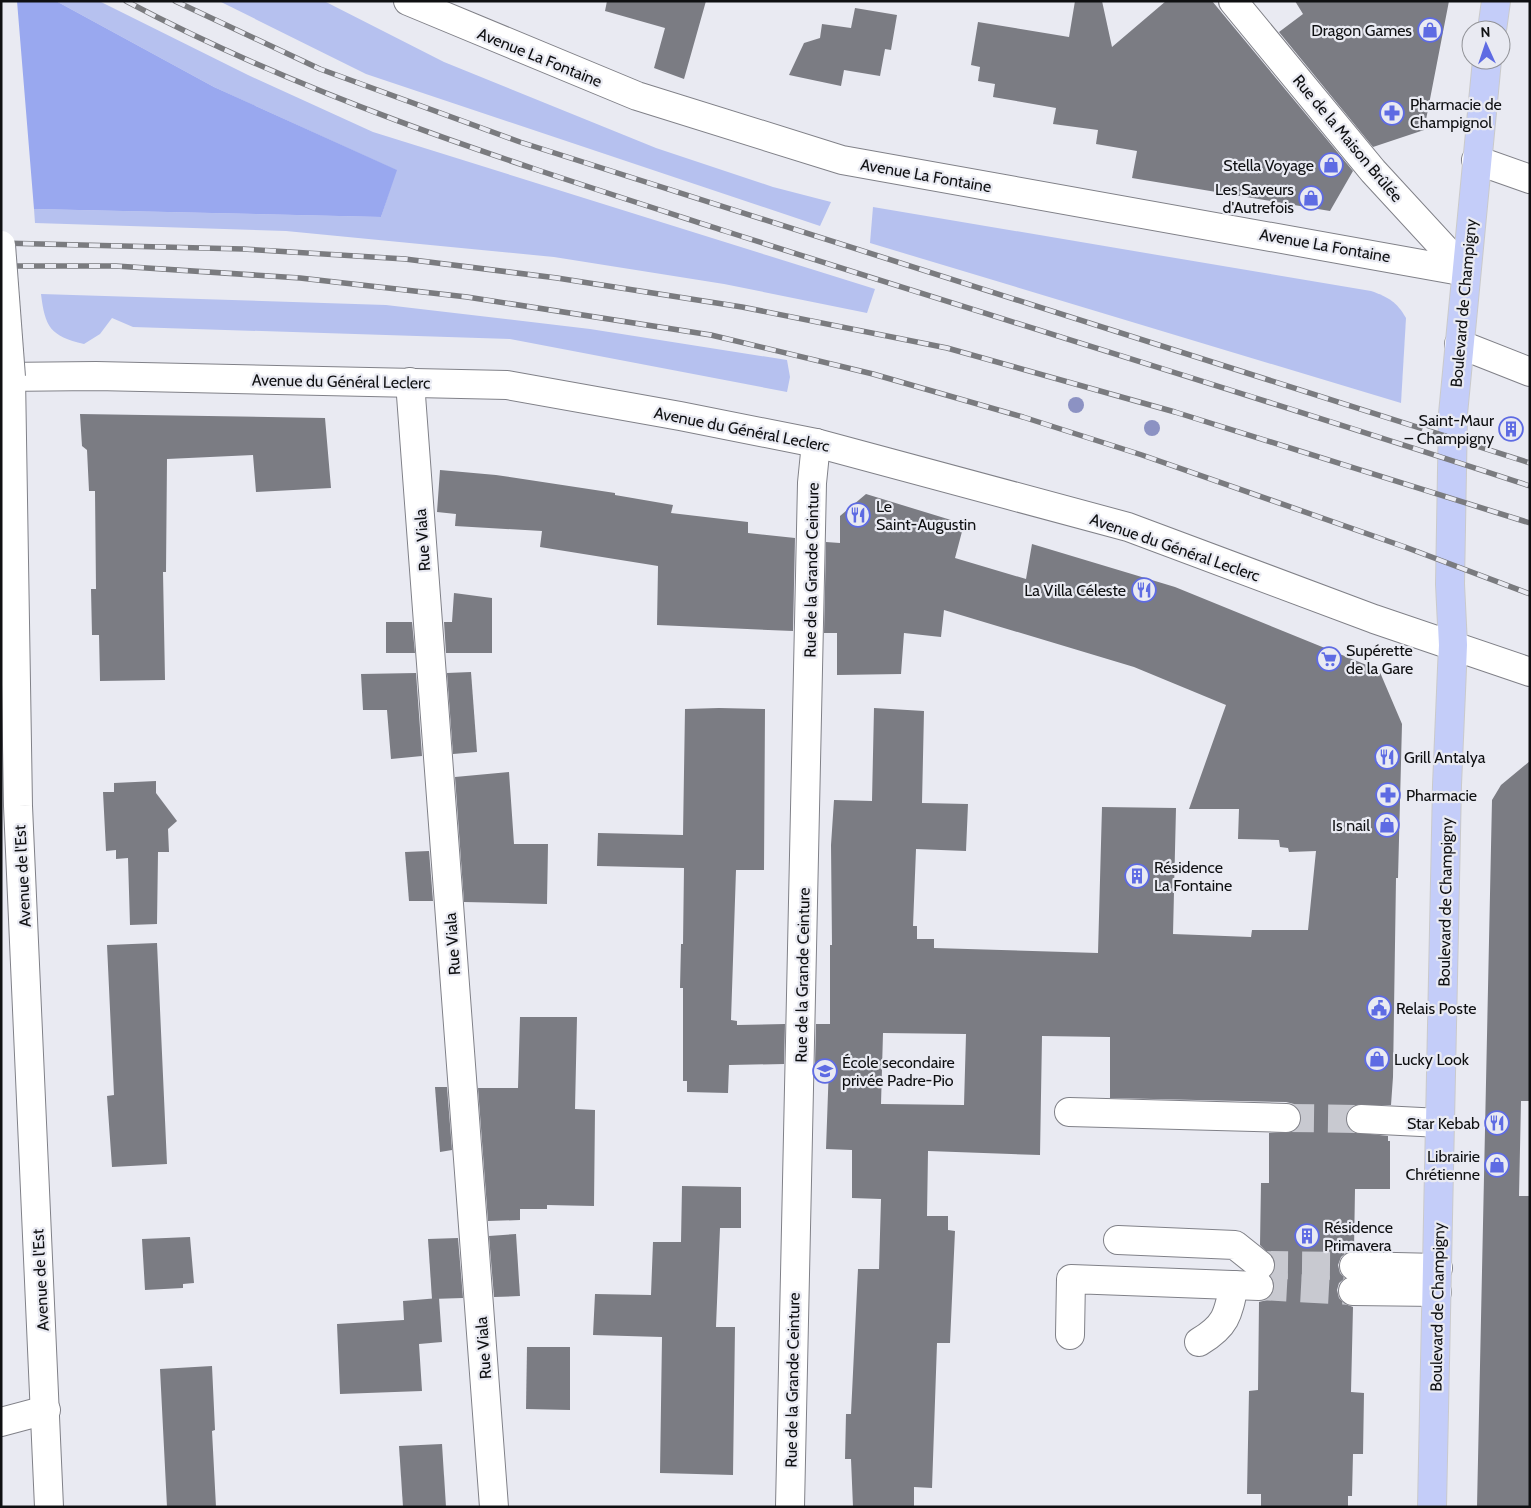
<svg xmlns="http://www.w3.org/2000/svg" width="1531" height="1508" viewBox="0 0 1531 1508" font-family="Cabin,sans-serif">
	<rect width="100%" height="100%" fill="#e9eaf2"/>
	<g fill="#b6c1ef">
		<polygon points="56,1 99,1 248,75 373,132 875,289 867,313 724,284 554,257 286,231 35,223 34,209 381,217 396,170 214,87"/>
		<polygon points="219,1 324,1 444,62 656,148 773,187 831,202 820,226 366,74"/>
		<path d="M 873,207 L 1371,291 C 1388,297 1397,302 1406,318 L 1401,403 L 870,243 Z"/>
		<path d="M 41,294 L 386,305 L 590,329 L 787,360 L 790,377 L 787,392 L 510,339 L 133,327 L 112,318 L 100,334 L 84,344 C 50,336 45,327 41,294 Z"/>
	</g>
	<polygon fill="#99a8ef" points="17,1 56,1 214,87 397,170 381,217 34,209"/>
	<g fill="#7b7c83" fill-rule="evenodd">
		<polygon points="607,1 706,1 684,79 654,68 665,28 605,11"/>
		<polygon points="1075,1 1102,1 1112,47 1166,1 1212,1 1353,171 1330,211 1132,178 1137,151 1096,144 1098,130 1053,124 1056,108 993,97 995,84 978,81 980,67 971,65 978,22 1069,37"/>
		<polygon points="1295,1 1449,1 1424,130 1373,147 1279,32 1303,14"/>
		<polygon points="855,8 897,15 891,50 885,49 880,76 844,70 841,86 789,75 804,43 820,38 822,24 851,28"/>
		<polygon points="80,414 325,418 331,488 256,492 253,455 167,459 166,572 163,572 165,680 100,681 99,635 92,635 91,589 96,589 95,491 89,491 87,450 82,446"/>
		<polygon points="440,470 496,475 615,493 615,495 673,505 671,513 748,522 748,533 795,538 793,631 657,625 658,566 540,547 542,531 455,526 456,514 437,512"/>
		<path d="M 866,494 L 964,524 L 955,558 L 1026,579 L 1032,544 L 1175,587 L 1379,670 L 1402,724 L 1398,878 L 1396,878 L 1393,1077 L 1391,1105 L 1354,1105 L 1348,1111 L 1345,1119 L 1347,1127 L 1353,1132 L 1388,1136 L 1388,1141 L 1390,1141 L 1390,1189 L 1355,1189 L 1354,1250 L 1346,1253 L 1341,1257 L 1338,1265 L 1340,1273 L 1345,1278 L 1339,1283 L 1337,1290 L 1339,1298 L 1345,1304 L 1353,1307 L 1351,1392 L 1364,1393 L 1363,1454 L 1353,1454 L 1352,1496 L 1348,1496 L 1348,1507 L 1261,1507 L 1261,1494 L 1247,1494 L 1249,1391 L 1258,1390 L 1259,1302 L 1267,1300 L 1272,1294 L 1275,1286 L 1270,1276 L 1275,1267 L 1274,1259 L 1260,1245 L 1261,1183 L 1269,1183 L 1269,1133 L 1294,1131 L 1300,1126 L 1302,1119 L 1299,1110 L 1294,1104 L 1286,1102 L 1110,1098 L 1110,1037 L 1042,1036 L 1040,1155 L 928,1151 L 927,1216 L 948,1216 L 948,1230 L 955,1231 L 950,1343 L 937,1343 L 932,1488 L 914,1487 L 914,1506 L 853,1507 L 851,1459 L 845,1459 L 846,1414 L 851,1414 L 858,1269 L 879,1269 L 881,1199 L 852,1198 L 852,1150 L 826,1149 L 829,1065 L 815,1065 L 816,1024 L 830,1024 L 830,945 L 832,945 L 831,845 L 834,800 L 872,801 L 874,708 L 924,711 L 922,803 L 968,804 L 966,851 L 916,849 L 913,926 L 917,926 L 917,939 L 934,939 L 934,948 L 1098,953 L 1102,807 L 1176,808 L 1173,934 L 1251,937 L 1252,930 L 1308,930 L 1316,851 L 1289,852 L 1288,848 L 1280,847 L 1279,840 L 1238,839 L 1239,809 L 1189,809 L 1226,705 L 1134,667 L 944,610 L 941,637 L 904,633 L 901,674 L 837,675 L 837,633 L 824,633 L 826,542 L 840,543 L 840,516 ZM 883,1033 L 966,1034 L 964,1105 L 881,1104 Z"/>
		<polygon points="454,593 492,598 492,653 446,653 444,622 452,622"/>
		<polygon points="386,622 412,622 415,653 386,653"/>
		<polygon points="471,672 477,752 453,754 447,673"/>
		<polygon points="416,673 422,756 391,759 387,710 363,710 361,674"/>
		<polygon points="719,708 765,709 764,870 736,870 731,1020 737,1021 737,1025 785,1024 784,1064 729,1065 728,1093 687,1092 687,1081 683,1081 683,988 680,988 681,944 683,944 684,868 597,866 598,833 683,835 685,709"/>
		<polygon points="1530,761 1530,1101 1521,1101 1519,1196 1530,1196 1530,1507 1477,1507 1492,800 1501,785"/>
		<polygon points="509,772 514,844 548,844 547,904 464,902 455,777"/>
		<polygon points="156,781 156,793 177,821 168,829 169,852 158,852 157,924 130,925 128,858 116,859 116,850 106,851 103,792 114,792 114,783"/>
		<polygon points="429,851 433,901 409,901 405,852"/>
		<polygon points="157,943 167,1164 112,1167 107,1096 114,1095 107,945"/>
		<polygon points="520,1017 577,1017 575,1109 595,1110 594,1206 547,1205 547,1209 520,1209 520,1220 488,1221 478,1088 518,1088"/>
		<polygon points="435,1087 447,1087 452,1150 440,1152"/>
		<polygon points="682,1186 741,1187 741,1228 720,1228 716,1327 735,1327 733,1475 660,1473 662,1337 593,1335 595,1294 651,1295 653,1242 681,1242"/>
		<polygon points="516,1234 520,1296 494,1297 489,1236"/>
		<polygon points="190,1237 194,1283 183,1284 183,1288 145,1290 142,1239"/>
		<polygon points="458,1238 463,1298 432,1299 428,1239"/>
		<polygon points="439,1298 442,1342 419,1344 422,1391 340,1394 337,1324 404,1320 403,1301"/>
		<polygon points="527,1347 570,1347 570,1410 526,1409"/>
		<polygon points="212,1366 215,1430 212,1431 216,1507 167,1507 160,1369"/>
		<polygon points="442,1444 446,1507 403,1507 399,1446"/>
	</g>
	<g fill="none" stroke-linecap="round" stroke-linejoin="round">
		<g stroke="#c8c9d0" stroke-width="28" stroke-dasharray="28 14" stroke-linecap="butt">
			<polyline points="1286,1118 1361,1119"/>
			<polyline points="1260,1265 1354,1266"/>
			<polyline points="1259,1286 1353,1291"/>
		</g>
		<g stroke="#808188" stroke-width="30">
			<g id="minor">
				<polyline points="408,1 637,96 842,160 1466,272"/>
				<polyline points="1233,1 1373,171 1466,272"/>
				<polyline points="1476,160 1530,179"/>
				<polyline points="1459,344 1530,372"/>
				<polyline points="1,377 96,376 507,385 680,416 816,443 1128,527 1374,619 1530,672"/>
				<polyline points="11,377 18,806 49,1507"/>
				<polyline points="410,382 494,1507"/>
				<polyline points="1069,1112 1286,1118"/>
				<polyline points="1361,1119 1441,1123"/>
				<polyline points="1118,1240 1235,1245 1260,1265"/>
				<polyline points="1354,1266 1438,1268"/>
				<polyline points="1353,1291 1437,1292"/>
				<polyline points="1070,1335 1071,1279 1259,1286"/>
				<path d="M 1199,1342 C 1226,1326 1228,1315 1234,1285"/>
				<polyline points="1,1422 46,1410"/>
				<polyline points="790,1507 812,483 816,443"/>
			</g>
		</g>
		<g stroke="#cacacb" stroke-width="30">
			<g id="major">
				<polyline points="1492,30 1496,1"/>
				<polyline points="1432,1507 1447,785 1453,645 1450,584 1453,414 1487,60"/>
			</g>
		</g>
		<use href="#minor" stroke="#fff" stroke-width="28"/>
		<use href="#major" stroke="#c4cdf9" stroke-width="28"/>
		<g stroke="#7a7b7f" stroke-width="5.5">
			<g id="rail">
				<path d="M 126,1 C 316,102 521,165 725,231 C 993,317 1262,398 1530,486"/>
				<polyline points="175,1 320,69 520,142 1530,463"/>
				<polyline points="1,243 243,249 405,259 557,278 742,307 947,348 1175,412 1530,523"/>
				<polyline points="1,266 116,266 300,278 467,297 711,335 873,374 1023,417 1142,455 1405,547 1530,594"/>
			</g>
		</g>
		<use href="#rail" stroke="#e9eaf2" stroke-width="4" stroke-dasharray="11" stroke-linecap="butt"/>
		<g stroke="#808188" stroke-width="30" stroke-linecap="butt">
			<polyline id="minor-bridge" points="1,245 11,377"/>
		</g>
		<use href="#minor-bridge" stroke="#fff" stroke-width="28"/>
	</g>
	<g fill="#8c92c3">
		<circle cx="1076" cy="405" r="8"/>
		<circle cx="1152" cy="428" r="8"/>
	</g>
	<defs>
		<g id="shop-ring" transform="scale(1.25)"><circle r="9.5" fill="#e9eaf2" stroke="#5e6be3" stroke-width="1.5"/><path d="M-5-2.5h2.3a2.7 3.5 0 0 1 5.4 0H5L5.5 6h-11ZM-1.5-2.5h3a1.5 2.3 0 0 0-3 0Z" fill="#5e6be3"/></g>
		<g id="pharmacy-ring" transform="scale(1.25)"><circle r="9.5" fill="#e9eaf2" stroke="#5e6be3" stroke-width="1.5"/><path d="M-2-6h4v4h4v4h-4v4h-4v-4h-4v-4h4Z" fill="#5e6be3"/></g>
		<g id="building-ring" transform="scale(1.25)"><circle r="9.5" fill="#e9eaf2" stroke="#5e6be3" stroke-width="1.5"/><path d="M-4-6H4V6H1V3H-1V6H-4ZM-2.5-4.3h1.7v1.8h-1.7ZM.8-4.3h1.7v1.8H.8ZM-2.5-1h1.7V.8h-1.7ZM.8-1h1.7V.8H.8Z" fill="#5e6be3"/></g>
		<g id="restaurant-ring" transform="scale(1.25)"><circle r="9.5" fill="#e9eaf2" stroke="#5e6be3" stroke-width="1.5"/><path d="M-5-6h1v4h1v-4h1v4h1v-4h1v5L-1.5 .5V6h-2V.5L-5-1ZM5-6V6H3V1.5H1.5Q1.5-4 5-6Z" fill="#5e6be3"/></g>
		<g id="supermarket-ring" transform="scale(1.25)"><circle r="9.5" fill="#e9eaf2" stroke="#5e6be3" stroke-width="1.5"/><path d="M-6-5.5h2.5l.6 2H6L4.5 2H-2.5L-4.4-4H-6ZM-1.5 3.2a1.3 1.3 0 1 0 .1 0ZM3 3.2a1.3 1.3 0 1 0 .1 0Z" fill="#5e6be3"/></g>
		<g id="civic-ring" transform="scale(1.25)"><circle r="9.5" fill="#e9eaf2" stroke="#5e6be3" stroke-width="1.5"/><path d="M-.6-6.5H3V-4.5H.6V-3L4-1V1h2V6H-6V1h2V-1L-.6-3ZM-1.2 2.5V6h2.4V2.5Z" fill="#5e6be3"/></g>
		<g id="school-ring" transform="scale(1.25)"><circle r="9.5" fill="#e9eaf2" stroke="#5e6be3" stroke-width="1.5"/><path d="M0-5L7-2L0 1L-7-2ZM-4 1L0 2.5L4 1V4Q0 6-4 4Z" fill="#5e6be3"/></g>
	</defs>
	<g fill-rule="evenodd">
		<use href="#shop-ring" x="1430" y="30"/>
		<use href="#pharmacy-ring" x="1392" y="113"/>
		<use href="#shop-ring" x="1331" y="165"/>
		<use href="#shop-ring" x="1311" y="198"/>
		<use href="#building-ring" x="1511" y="429"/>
		<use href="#restaurant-ring" x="858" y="515"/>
		<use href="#restaurant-ring" x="1144" y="590"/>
		<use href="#supermarket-ring" x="1329" y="659"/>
		<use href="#restaurant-ring" x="1387" y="757"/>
		<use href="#pharmacy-ring" x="1388" y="795"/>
		<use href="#shop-ring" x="1387" y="825"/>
		<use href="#building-ring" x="1137" y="876"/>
		<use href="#civic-ring" x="1379" y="1008"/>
		<use href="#shop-ring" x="1377" y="1059"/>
		<use href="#school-ring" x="825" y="1071"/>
		<use href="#restaurant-ring" x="1497" y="1123"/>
		<use href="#shop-ring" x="1497" y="1165"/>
		<use href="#building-ring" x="1307" y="1236"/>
	</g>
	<g text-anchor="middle" stroke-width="4.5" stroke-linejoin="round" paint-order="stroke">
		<g font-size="16" fill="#0f1012" stroke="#e9eaf2" text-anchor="start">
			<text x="1412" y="36" text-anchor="end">Dragon Games</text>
			<text x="1410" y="110">Pharmacie de<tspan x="1410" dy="18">Champignol</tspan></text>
			<text x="1314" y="171" text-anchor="end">Stella Voyage</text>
			<text x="1294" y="195" text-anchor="end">Les Saveurs<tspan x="1294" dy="18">d'Autrefois</tspan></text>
			<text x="1494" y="426" text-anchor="end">Saint-Maur<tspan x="1494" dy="18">– Champigny</tspan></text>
			<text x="876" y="512">Le<tspan x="876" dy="18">Saint-Augustin</tspan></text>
			<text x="1126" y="596" text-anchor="end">La Villa Céleste</text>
			<text x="1346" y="656">Supérette<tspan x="1346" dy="18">de la Gare</tspan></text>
			<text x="1404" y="763">Grill Antalya</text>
			<text x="1406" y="801">Pharmacie</text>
			<text x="1370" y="831" text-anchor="end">Is nail</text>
			<text x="1154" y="873">Résidence<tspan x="1154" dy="18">La Fontaine</tspan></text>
			<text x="1396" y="1014">Relais Poste</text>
			<text x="1394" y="1065">Lucky Look</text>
			<text x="842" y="1068">École secondaire<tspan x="842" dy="18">privée Padre-Pio</tspan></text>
			<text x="1480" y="1129" text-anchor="end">Star Kebab</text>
			<text x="1480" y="1162" text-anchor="end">Librairie<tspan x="1480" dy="18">Chrétienne</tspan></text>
			<text x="1324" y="1233">Résidence<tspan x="1324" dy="18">Primavera</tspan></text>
		</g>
		<g font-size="16" fill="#0f1012" stroke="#e9eaf2">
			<text transform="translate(540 57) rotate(22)" y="6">Avenue La Fontaine</text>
			<text transform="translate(1348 138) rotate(50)" y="6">Rue de la Maison Brûlée</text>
			<text transform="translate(926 175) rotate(10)" y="6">Avenue La Fontaine</text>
			<text transform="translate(1325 245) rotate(10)" y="6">Avenue La Fontaine</text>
			<text transform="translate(1463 303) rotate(-85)" y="6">Boulevard de Champigny</text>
			<text transform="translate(341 381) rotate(1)" y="6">Avenue du Général Leclerc</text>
			<text transform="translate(742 429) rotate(11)" y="6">Avenue du Général Leclerc</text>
			<text transform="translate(422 540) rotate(-94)" y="6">Rue Viala</text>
			<text transform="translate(1175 547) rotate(19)" y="6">Avenue du Général Leclerc</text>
			<text transform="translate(811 570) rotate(-89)" y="6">Rue de la Grande Ceinture</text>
			<text transform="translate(22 876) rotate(-93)" y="6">Avenue de l'Est</text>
			<text transform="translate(1445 902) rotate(-89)" y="6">Boulevard de Champigny</text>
			<text transform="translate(452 944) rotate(-94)" y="6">Rue Viala</text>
			<text transform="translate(802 975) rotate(-89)" y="6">Rue de la Grande Ceinture</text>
			<text transform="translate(40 1280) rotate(-93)" y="6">Avenue de l'Est</text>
			<text transform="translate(1437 1307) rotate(-89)" y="6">Boulevard de Champigny</text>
			<text transform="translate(483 1348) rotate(-94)" y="6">Rue Viala</text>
			<text transform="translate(792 1380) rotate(-89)" y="6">Rue de la Grande Ceinture</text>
		</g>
	</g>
	<rect width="1531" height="1508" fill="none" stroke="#0f1012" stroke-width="5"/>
	<g transform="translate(1486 45) rotate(357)"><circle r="24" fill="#e9eaf2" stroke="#929398"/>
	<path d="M0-4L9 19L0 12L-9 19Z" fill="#5e6be3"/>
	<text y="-8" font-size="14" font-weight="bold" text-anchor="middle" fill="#0f1012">N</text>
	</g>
</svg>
